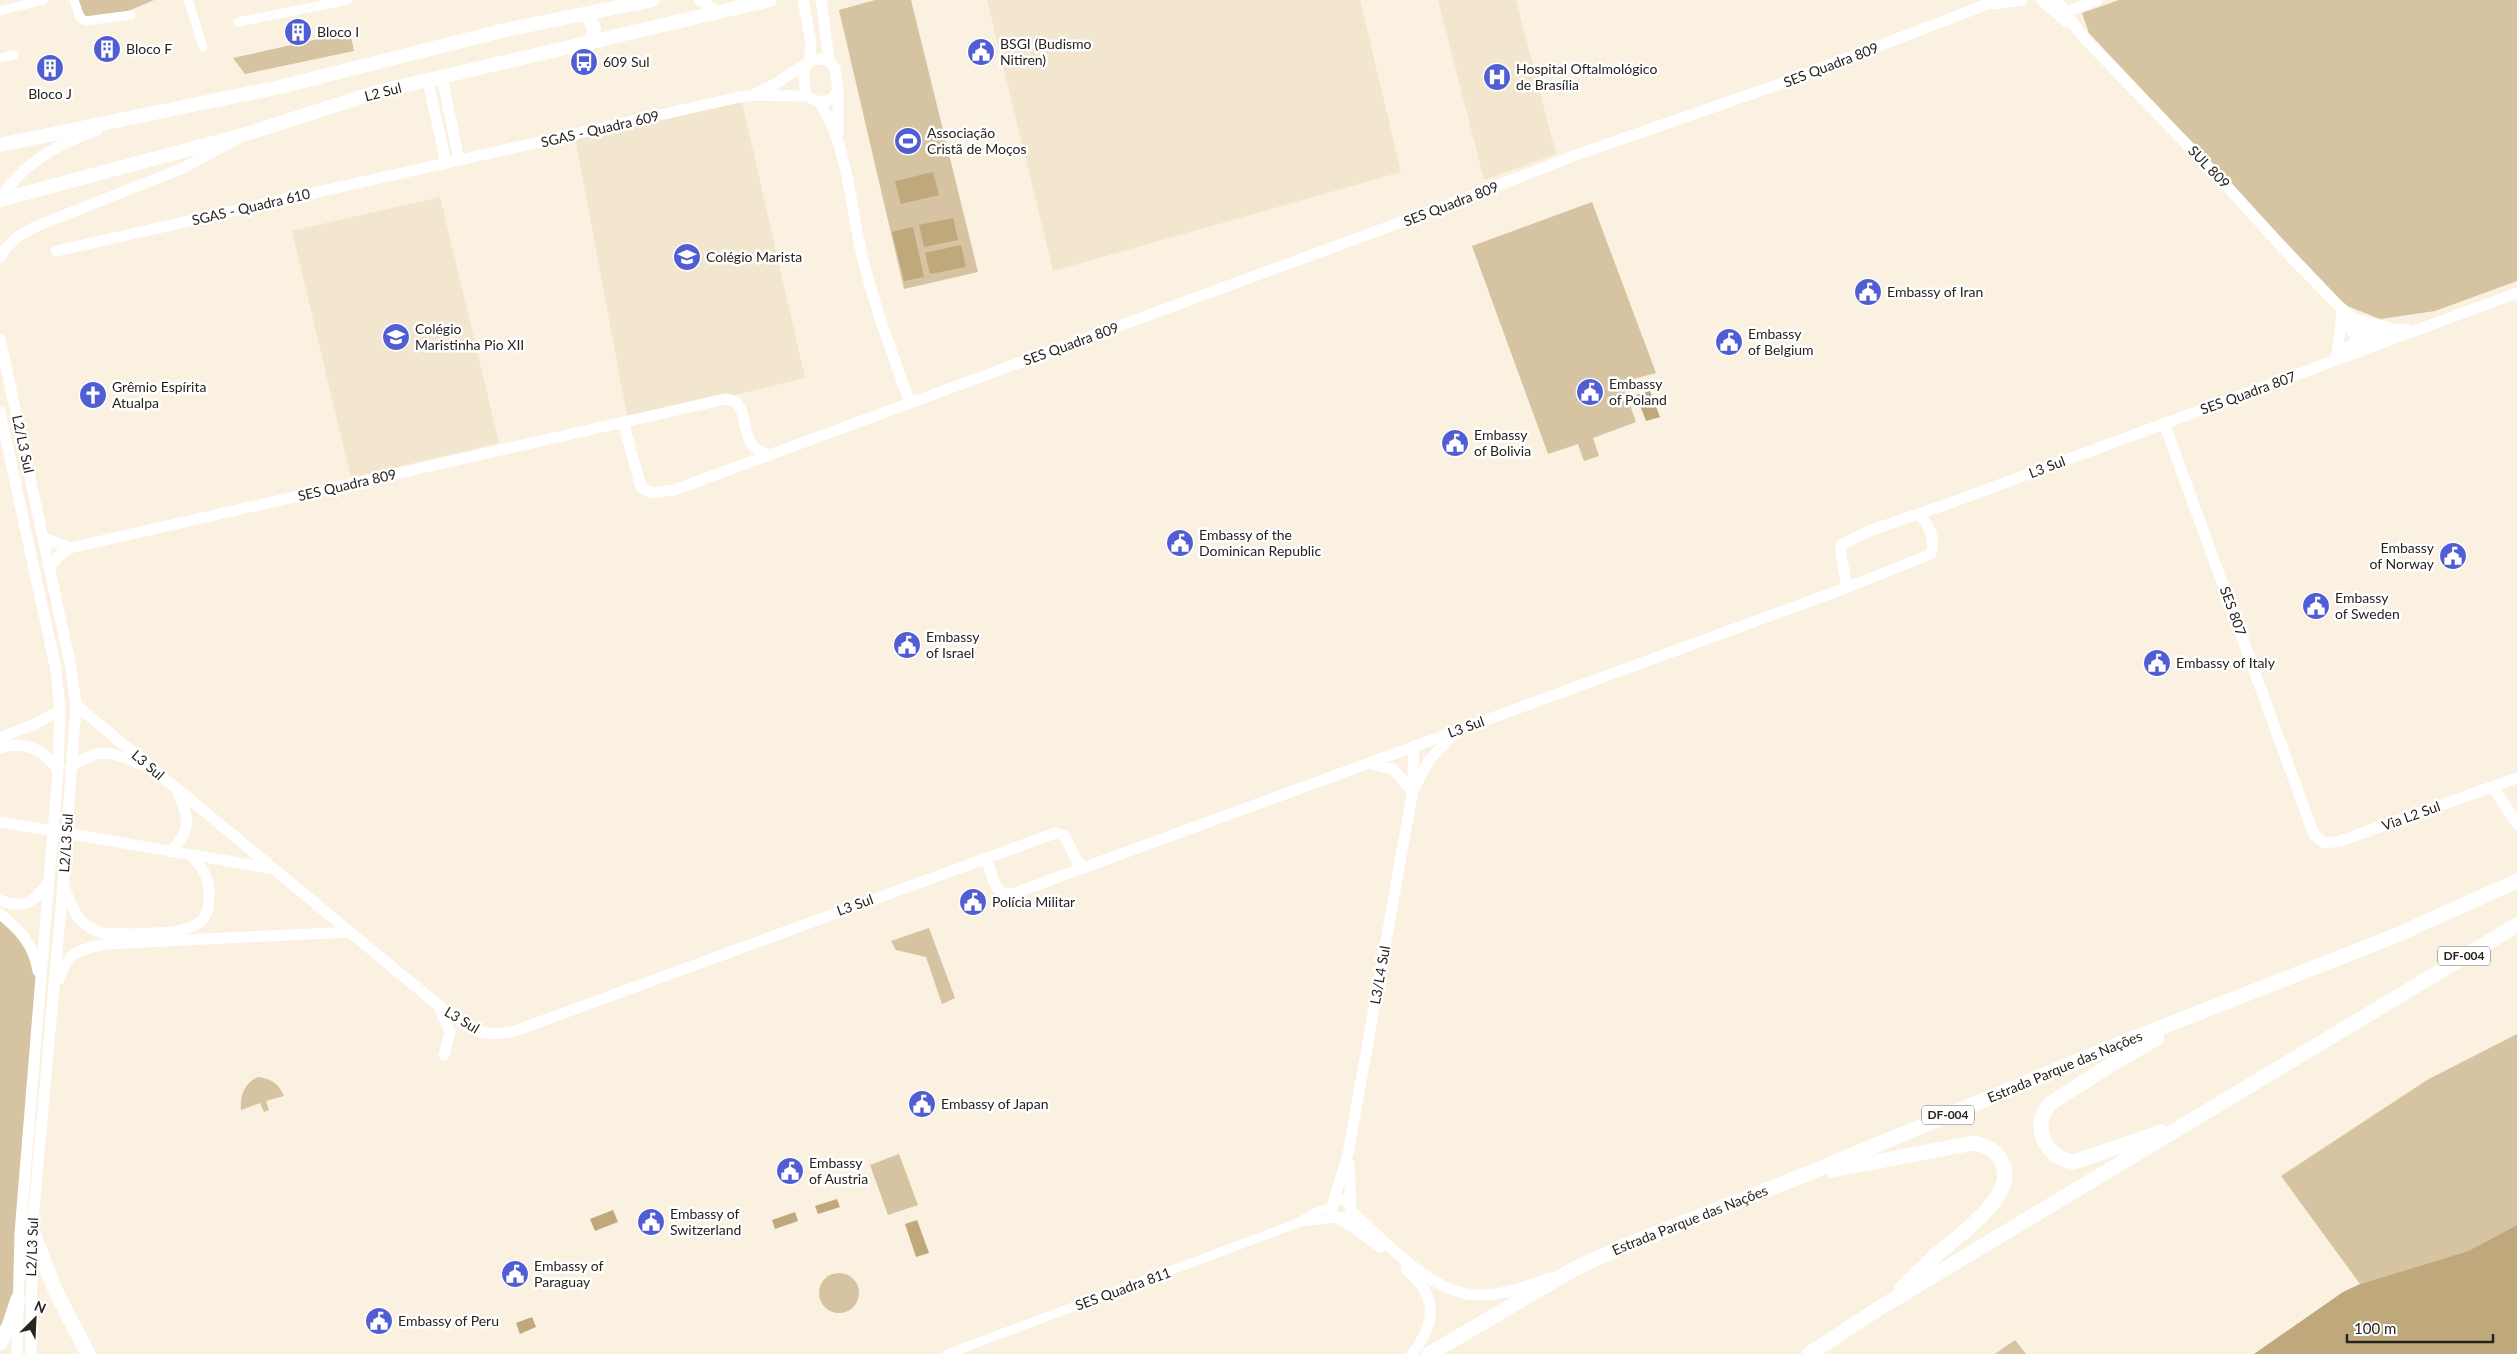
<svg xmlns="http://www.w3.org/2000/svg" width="2517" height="1354" viewBox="0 0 2517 1354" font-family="Lato,sans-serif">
	<rect width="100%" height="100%" fill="#faf1e0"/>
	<g fill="#f3e6cf">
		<polygon points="987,0 1360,0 1401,172 1053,271"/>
		<polygon points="1438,0 1516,0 1556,154 1484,180"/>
		<polygon points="742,102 805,378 628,421 575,137"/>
		<polygon points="440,197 499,443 351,478 292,231"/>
	</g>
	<g fill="#d5c3a1">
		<polygon points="77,0 154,0 128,11 83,19"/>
		<polygon points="875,0 911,0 978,272 904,289 839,10"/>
		<polygon points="2119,0 2517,0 2517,281 2435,311 2380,319 2345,305 2089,33 2082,13"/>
		<polygon points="350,32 354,51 245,74 233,58"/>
		<polygon points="1592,202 1656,373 1622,382 1636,422 1593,438 1599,456 1584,461 1578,444 1548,454 1472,246"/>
		<polygon points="0,916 27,942 40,986 18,1299 0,1343"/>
		<polygon points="929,928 955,998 942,1004 926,957 896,950 891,941"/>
		<polygon points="2517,1034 2517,1225 2468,1251 2360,1284 2281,1176 2427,1080"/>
		<path d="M 258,1077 C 272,1079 278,1083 284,1096 L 266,1101 L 269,1110 L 264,1112 L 260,1103 L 241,1110 C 240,1096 244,1083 258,1077 Z"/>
		<polygon points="899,1154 918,1205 888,1215 870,1165"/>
		<circle cx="839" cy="1293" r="20"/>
		<polygon points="2015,1340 2026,1354 1995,1354"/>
	</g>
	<g fill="#bfa87c">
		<polygon points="933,172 939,195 901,204 895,181"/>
		<polygon points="953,218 958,240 924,247 919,225"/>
		<polygon points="913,227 924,277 904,281 892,232"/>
		<polygon points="961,245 966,267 930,274 925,253"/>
		<polygon points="1650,391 1660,417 1646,421 1636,395"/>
		<polygon points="837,1199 840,1207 818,1214 815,1206"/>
		<polygon points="613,1210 618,1222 595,1231 590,1219"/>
		<polygon points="795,1212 798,1221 775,1229 772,1220"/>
		<polygon points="917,1220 929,1253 916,1257 905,1224"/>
		<polygon points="2517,1225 2517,1354 2254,1354 2343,1292 2360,1284 2468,1251"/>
		<polygon points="532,1317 536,1327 520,1334 516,1323"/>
	</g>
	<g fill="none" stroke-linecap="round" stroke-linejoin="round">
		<g stroke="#fff" stroke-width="9">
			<polyline points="74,0 80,17 85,21 131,15"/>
			<polyline points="188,0 203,47"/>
			<polyline points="0,11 43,0"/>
			<polyline points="238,22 348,0"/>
			<polyline points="0,58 14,55"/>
			<polyline points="1303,1222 1337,1218"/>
			<polyline points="947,1354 1298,1223 1314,1213 1331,1207"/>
		</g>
		<g stroke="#fff" stroke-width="11">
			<polyline points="700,0 719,13"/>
			<polyline points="803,0 811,42 810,60"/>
			<polyline points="821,0 829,60"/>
			<polyline points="2041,0 2067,22"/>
			<polyline points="2057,0 2082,36 2225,184 2291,257 2337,304 2380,343"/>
			<polyline points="1993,4 2022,0"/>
			<polyline points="2059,15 2097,0"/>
			<polygon points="824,59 829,60 835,69 838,91 832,99 819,102 806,96 803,71 810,60"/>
			<polyline points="442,77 459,160"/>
			<polyline points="428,81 446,163"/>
			<polyline points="757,93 777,83 805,64"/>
			<path d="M 819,102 C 846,140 851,206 861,251 C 873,303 892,353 910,403"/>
			<polyline points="838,133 838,91"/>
			<path d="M 0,199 C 22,164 59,143 97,130"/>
			<polyline points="56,251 735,98 753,95 806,96"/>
			<path d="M 0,257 C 9,241 21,234 37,226 L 183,168 L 235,140"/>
			<polyline points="2342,312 2359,344"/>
			<polyline points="2355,319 2391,328"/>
			<polyline points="0,339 71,668 76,705 63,885 32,1231 31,1354"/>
			<polyline points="2337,355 2342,314"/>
			<path d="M 2335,358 C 2356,337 2377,331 2406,329"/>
			<polyline points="0,412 56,670 60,710 58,770 20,1233 17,1354"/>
			<polyline points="623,422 641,487 651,493 674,490 1453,203 1576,155 1777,85 1998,0"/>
			<polyline points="2164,423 2314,835 2325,843 2340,841 2517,778"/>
			<polyline points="44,538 70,548"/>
			<path d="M 50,566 L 59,556 L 70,548 L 725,399 C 749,399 741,431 752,445 C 756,450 764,453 769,456"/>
			<path d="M 1846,588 C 1847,574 1839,558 1841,545 L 1869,531 L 1953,502 L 2517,293"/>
			<path d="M 76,705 L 438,1005 C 467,1026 478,1040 515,1031 L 1055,833 L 1064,835 L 1077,861 L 1085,867"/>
			<polyline points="0,738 35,724 60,710"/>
			<path d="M 0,748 C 25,740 44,750 58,770"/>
			<polyline points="1370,764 1393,769 1412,791"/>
			<path d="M 70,768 C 98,746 112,752 142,765"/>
			<polyline points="1415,787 1429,760 1455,733"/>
			<polyline points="2493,787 2517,824"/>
			<polyline points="0,822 269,868"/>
			<path d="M 171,852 C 191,830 190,819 178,793"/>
			<path d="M 986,858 L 996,887 L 1003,894 L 1012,894 L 1846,588 L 1931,554 C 1936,539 1929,523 1917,514"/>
			<path d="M 64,887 C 74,912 78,927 106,934 C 129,933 189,938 204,918 C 208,911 209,903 209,895 C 210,878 202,866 190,855"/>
			<path d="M 0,900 C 25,910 32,902 48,884"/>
			<path d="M 0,914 C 20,930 34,945 38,971"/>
			<path d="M 59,979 C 68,951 79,950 106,944 L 349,932"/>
			<polyline points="440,1009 450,1032 444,1055"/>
			<polyline points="1349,1164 1351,1211 1346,1218 1337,1218 1331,1211 1333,1203 1341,1199 1345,1200 1351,1206"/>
			<polyline points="1333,1203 1348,1154 1412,795 1414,746"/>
			<path d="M 1351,1211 C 1384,1240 1432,1296 1480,1295 C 1505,1295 1528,1286 1550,1278"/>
			<polyline points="1341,1219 1380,1247"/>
			<path d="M 1406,1269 C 1438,1296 1437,1322 1412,1354"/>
		</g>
		<g stroke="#fff" stroke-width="14">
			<polyline points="587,15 594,28 591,43"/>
			<polyline points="0,145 280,87 505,30 653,0"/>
			<polyline points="0,200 246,134 377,92 770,0"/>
		</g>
		<g stroke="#fff" stroke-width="15">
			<path d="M 2157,1038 L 2112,1064 L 2051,1103 C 2029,1125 2046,1159 2074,1162 L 2161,1132"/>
			<path d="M 1832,1170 L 1974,1143 C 1986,1146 1996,1150 2002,1162 C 2019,1195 1957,1237 1935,1256 C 1924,1267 1913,1277 1902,1288"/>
			<polyline points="32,1231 56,1292 88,1354"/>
			<polyline points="0,1343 9,1326 18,1299"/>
			<path id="s1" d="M 1429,1354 L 1576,1268 L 1622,1247 L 1809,1173 L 2114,1046 L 2392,937 L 2517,881"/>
			<polyline points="1809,1354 1878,1309 2517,925"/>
		</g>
	</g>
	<defs>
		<g id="building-disc" transform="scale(1.4375)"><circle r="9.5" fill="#505dd3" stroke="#fff"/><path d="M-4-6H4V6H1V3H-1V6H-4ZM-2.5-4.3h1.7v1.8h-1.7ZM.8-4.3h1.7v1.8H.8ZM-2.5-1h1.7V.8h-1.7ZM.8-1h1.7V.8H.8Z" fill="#fff"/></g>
		<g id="civic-disc" transform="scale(1.4375)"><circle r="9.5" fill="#505dd3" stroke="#fff"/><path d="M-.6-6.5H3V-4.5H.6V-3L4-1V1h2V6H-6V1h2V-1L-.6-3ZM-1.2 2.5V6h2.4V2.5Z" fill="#fff"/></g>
		<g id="bus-disc" transform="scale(1.4375)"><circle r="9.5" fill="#505dd3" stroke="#fff"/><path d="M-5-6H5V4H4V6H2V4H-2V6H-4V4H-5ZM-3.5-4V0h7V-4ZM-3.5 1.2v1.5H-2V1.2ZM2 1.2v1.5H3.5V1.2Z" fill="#fff"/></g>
		<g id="hospital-disc" transform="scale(1.4375)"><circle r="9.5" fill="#505dd3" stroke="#fff"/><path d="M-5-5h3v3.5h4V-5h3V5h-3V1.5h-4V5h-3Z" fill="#fff"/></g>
		<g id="stadium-disc" transform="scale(1.4375)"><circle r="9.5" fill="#505dd3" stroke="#fff"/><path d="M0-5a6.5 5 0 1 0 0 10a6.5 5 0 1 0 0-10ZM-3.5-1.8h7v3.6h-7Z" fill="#fff"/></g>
		<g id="university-disc" transform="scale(1.4375)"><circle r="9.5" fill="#505dd3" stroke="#fff"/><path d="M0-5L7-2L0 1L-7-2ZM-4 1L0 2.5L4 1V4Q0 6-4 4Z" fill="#fff"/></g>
		<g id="church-disc" transform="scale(1.4375)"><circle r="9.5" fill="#505dd3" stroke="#fff"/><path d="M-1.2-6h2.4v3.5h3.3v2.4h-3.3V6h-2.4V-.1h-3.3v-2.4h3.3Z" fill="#fff"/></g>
	</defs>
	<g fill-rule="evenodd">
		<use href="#building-disc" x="298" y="32"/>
		<use href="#building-disc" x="107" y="49"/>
		<use href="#civic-disc" x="981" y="52"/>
		<use href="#bus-disc" x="584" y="62"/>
		<use href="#building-disc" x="50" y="68"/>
		<use href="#hospital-disc" x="1497" y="77"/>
		<use href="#stadium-disc" x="908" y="141"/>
		<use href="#university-disc" x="687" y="257"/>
		<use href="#civic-disc" x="1868" y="292"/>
		<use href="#university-disc" x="396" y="337"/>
		<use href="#civic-disc" x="1729" y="342"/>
		<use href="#civic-disc" x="1590" y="392"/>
		<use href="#church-disc" x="93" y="395"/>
		<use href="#civic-disc" x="1455" y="443"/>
		<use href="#civic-disc" x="1180" y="543"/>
		<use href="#civic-disc" x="2453" y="556"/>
		<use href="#civic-disc" x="2316" y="606"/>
		<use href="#civic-disc" x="907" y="645"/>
		<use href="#civic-disc" x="2157" y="663"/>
		<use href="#civic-disc" x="973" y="902"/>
		<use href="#civic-disc" x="922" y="1104"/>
		<use href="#civic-disc" x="790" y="1171"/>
		<use href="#civic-disc" x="651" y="1222"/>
		<use href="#civic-disc" x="515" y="1274"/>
		<use href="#civic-disc" x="379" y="1321"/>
	</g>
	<g text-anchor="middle" stroke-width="5" stroke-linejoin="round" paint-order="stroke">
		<g fill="#fff" stroke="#686662" stroke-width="1">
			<rect x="2438" y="946.5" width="52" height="19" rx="4"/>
			<rect x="1922" y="1105.5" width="52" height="19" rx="4"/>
		</g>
		<g font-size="12" font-weight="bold" fill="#27241e">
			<text x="2464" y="960">DF-004</text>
			<text x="1948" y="1119">DF-004</text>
		</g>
		<g font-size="14" fill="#27241e" stroke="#fff" text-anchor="start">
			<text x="317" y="37">Bloco I</text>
			<text x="1000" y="49">BSGI (Budismo<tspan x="1000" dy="16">Nitiren)</tspan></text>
			<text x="126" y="54">Bloco F</text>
			<text x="603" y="67">609 Sul</text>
			<text x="1516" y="74">Hospital Oftalmológico<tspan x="1516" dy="16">de Brasília</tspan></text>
			<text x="50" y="99" text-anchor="middle">Bloco J</text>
			<text x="927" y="138">Associação<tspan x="927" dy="16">Cristã de Moços</tspan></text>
			<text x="706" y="262">Colégio Marista</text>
			<text x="1887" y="297">Embassy of Iran</text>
			<text x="415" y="334">Colégio<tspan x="415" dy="16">Maristinha Pio XII</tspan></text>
			<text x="1748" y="339">Embassy<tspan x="1748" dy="16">of Belgium</tspan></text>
			<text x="1609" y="389">Embassy<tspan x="1609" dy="16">of Poland</tspan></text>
			<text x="112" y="392">Grêmio Espírita<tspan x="112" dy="16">Atualpa</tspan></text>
			<text x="1474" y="440">Embassy<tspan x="1474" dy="16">of Bolivia</tspan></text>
			<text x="1199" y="540">Embassy of the<tspan x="1199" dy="16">Dominican Republic</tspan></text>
			<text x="2434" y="553" text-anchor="end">Embassy<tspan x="2434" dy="16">of Norway</tspan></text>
			<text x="2335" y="603">Embassy<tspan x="2335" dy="16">of Sweden</tspan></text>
			<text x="926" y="642">Embassy<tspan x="926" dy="16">of Israel</tspan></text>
			<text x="2176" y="668">Embassy of Italy</text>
			<text x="992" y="907">Polícia Militar</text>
			<text x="941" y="1109">Embassy of Japan</text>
			<text x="809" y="1168">Embassy<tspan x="809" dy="16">of Austria</tspan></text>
			<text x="670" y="1219">Embassy of<tspan x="670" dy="16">Switzerland</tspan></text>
			<text x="534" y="1271">Embassy of<tspan x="534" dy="16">Paraguay</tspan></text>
			<text x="398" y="1326">Embassy of Peru</text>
		</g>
		<g font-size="14" fill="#27241e" stroke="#fff">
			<text transform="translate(1831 65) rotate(-21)" y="5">SES Quadra 809</text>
			<text transform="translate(383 92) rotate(-14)" y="5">L2 Sul</text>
			<text transform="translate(600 129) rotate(-13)" y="5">SGAS - Quadra 609</text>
			<text transform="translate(2209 167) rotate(46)" y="5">SUL 809</text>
			<text transform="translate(1451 204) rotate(-21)" y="5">SES Quadra 809</text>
			<text transform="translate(251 207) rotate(-13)" y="5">SGAS - Quadra 610</text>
			<text transform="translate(1071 344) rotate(-20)" y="5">SES Quadra 809</text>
			<text transform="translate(2248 393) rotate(-20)" y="5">SES Quadra 807</text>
			<text transform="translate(23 444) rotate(78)" y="5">L2/L3 Sul</text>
			<text transform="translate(2047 467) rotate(-21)" y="5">L3 Sul</text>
			<text transform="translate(347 485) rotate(-13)" y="5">SES Quadra 809</text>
			<text transform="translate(2233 611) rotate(70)" y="5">SES 807</text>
			<text transform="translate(1466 727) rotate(-20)" y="5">L3 Sul</text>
			<text transform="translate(148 765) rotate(40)" y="5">L3 Sul</text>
			<text transform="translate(2411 816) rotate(-20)" y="5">Via L2 Sul</text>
			<text transform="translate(66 843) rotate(-86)" y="5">L2/L3 Sul</text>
			<text transform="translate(855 905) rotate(-20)" y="5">L3 Sul</text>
			<text transform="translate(1380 975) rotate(-80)" y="5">L3/L4 Sul</text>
			<text transform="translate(462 1020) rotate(31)" y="5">L3 Sul</text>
			<text dy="5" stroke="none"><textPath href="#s1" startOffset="699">Estrada Parque das Nações</textPath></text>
			<text dy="5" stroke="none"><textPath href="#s1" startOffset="294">Estrada Parque das Nações</textPath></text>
			<text transform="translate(32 1247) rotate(-88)" y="5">L2/L3 Sul</text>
			<text transform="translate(1123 1289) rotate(-20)" y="5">SES Quadra 811</text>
		</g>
	</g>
	<g transform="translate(35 1319) rotate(24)" stroke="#ffffff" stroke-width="4" paint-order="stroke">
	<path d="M0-4L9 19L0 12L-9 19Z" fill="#27241e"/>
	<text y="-8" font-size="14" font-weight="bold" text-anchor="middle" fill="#27241e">N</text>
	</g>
	<path d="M2347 1334v8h146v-8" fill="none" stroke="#27241e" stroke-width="2.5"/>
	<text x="2354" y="1334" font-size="15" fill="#27241e" stroke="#ffffff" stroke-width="4" paint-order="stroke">100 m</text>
</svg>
